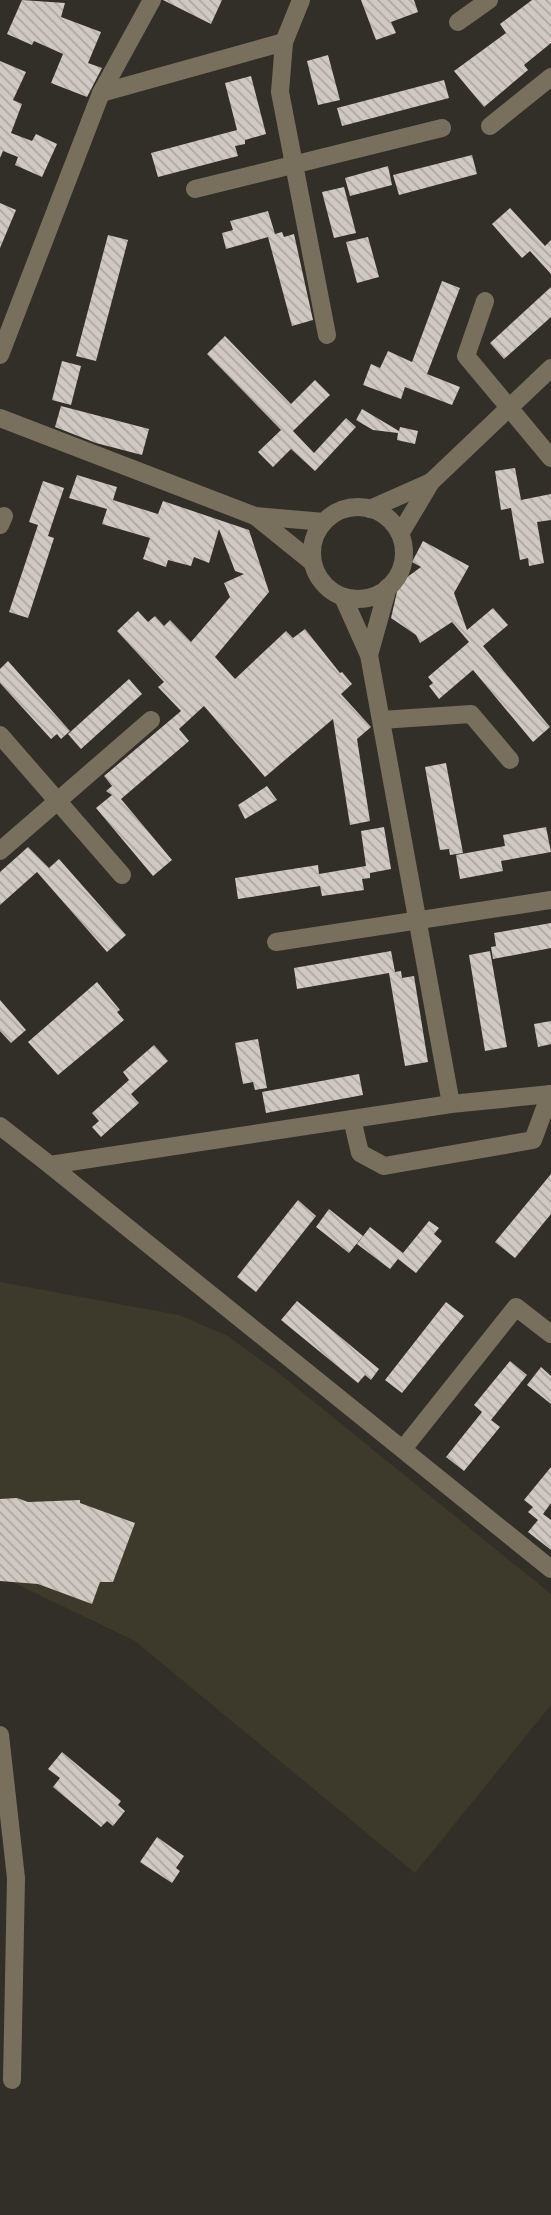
<svg xmlns="http://www.w3.org/2000/svg" width="551" height="2215" viewBox="0 0 551 2215" font-family="Lato,sans-serif">
	<defs>
		<pattern id="building-back-hatch" width="6" height="6" patternUnits="userSpaceOnUse" patternTransform="scale(1.75)"><rect width="6" height="6" fill="#d0c8c1"/><path d="M-1 5l2 2M0 0l6 6M5-1l2 2" fill="none" stroke="#ada7a2"/></pattern>
	</defs>
	<rect width="100%" height="100%" fill="#312f28"/>
	<polygon fill="#3d392b" points="0,1282 179,1315 228,1336 276,1371 551,1594 551,1705 415,1873 135,1641 6,1579 0,1579"/>
	<g fill="url(#building-back-hatch)">
		<polygon points="22,0 65,3 61,17 101,32 88,63 102,68 87,97 51,83 63,54 34,41 32,45 7,34"/>
		<polygon points="163,0 222,0 211,24"/>
		<polygon points="361,0 414,0 418,12 391,22 396,33 376,40"/>
		<polygon points="532,0 551,0 551,43 524,65 528,70 484,107 454,71 506,33 500,24"/>
		<polygon points="328,55 340,100 318,105 307,61"/>
		<polygon points="0,61 26,72 13,100 22,104 11,133 32,141 36,134 57,144 42,177 15,165 18,157 3,151 0,158"/>
		<polygon points="251,76 266,134 245,140 245,144 235,146 238,156 158,177 151,153 237,130 225,83"/>
		<polygon points="444,80 449,98 342,126 337,108"/>
		<polygon points="472,155 477,174 399,195 393,175"/>
		<polygon points="388,166 392,185 350,196 345,178"/>
		<polygon points="344,187 356,233 334,238 322,192"/>
		<polygon points="0,203 16,210 0,248"/>
		<polygon points="510,208 545,246 551,240 551,274 530,251 522,258 492,224"/>
		<polygon points="268,211 275,234 282,232 284,237 294,234 313,320 292,326 268,237 226,249 222,233 233,230 230,221"/>
		<polygon points="108,235 128,240 96,361 76,356"/>
		<polygon points="368,237 379,277 357,283 346,242"/>
		<polygon points="442,281 460,288 427,374 460,387 452,405 405,387 401,399 363,385 371,364 380,368 388,351 412,362"/>
		<polygon points="551,287 551,317 504,359 490,343"/>
		<polygon points="225,336 291,404 315,380 330,395 293,431 314,453 346,418 356,427 315,471 291,449 273,467 258,452 281,430 207,354"/>
		<polygon points="62,361 81,366 71,405 52,400"/>
		<polygon points="61,406 149,429 142,455 96,443 55,427"/>
		<polygon points="362,409 399,431 400,427 418,431 415,444 397,440 398,433 373,430 356,420"/>
		<polygon points="515,468 521,500 551,494 551,520 537,522 544,563 529,566 528,558 520,560 511,508 501,510 495,471"/>
		<polygon points="77,475 117,487 113,500 158,514 163,501 249,530 269,592 215,657 235,679 286,631 293,638 305,629 340,673 342,672 352,684 341,694 371,727 357,739 370,821 350,825 333,719 265,777 204,706 179,729 189,741 121,799 172,860 153,876 96,808 112,795 106,791 112,786 104,776 181,711 158,687 164,682 117,631 138,611 148,622 155,616 164,626 170,620 191,642 230,597 224,583 244,574 235,571 219,529 209,563 194,557 191,566 168,560 166,567 143,559 150,538 102,524 107,509 69,498"/>
		<polygon points="43,481 64,488 48,536 54,538 28,618 9,612 38,525 29,522"/>
		<polygon points="423,541 469,566 454,593 467,630 493,608 508,625 483,646 550,727 533,742 473,670 439,699 429,686 433,683 428,677 469,642 452,622 420,643 416,635 391,618 399,583 421,567 412,562"/>
		<polygon points="8,661 70,731 61,739 57,734 51,739 0,683 0,669"/>
		<polygon points="129,679 142,694 81,749 68,734"/>
		<polygon points="446,763 463,853 450,855 449,849 440,850 425,767"/>
		<polygon points="267,786 277,800 245,819 238,805"/>
		<polygon points="384,827 391,869 370,873 370,878 362,879 364,890 322,896 320,886 238,899 235,878 318,865 319,874 366,866 361,831"/>
		<polygon points="546,827 551,852 501,861 503,871 460,879 456,855 505,846 503,835"/>
		<polygon points="28,847 49,868 59,859 126,935 107,952 37,872 0,905 0,872"/>
		<polygon points="551,923 551,948 493,959 491,947 496,946 494,933"/>
		<polygon points="391,951 395,972 401,971 402,978 414,976 428,1062 405,1066 389,973 297,989 294,968"/>
		<polygon points="490,951 507,1047 485,1051 469,955"/>
		<polygon points="97,982 120,1010 117,1012 124,1020 58,1075 28,1042"/>
		<polygon points="0,1000 26,1030 11,1043 0,1031"/>
		<polygon points="551,1021 551,1044 538,1047 534,1024"/>
		<polygon points="258,1039 267,1088 255,1090 253,1082 243,1084 235,1043"/>
		<polygon points="154,1045 168,1061 131,1094 139,1103 101,1137 92,1127 99,1121 92,1113 129,1080 123,1072"/>
		<polygon points="359,1074 363,1095 266,1113 262,1092"/>
		<polygon points="551,1174 551,1214 515,1258 495,1242"/>
		<polygon points="298,1200 316,1216 256,1292 237,1277"/>
		<polygon points="329,1209 363,1236 349,1253 316,1227"/>
		<polygon points="429,1221 439,1228 434,1234 442,1241 416,1273 398,1259 402,1254 390,1269 357,1244 370,1227 403,1253"/>
		<polygon points="297,1301 379,1369 371,1380 365,1375 358,1383 281,1320"/>
		<polygon points="446,1302 464,1316 402,1393 385,1380"/>
		<polygon points="510,1361 527,1375 491,1420 500,1427 464,1471 446,1457 482,1412 474,1405"/>
		<polygon points="541,1367 551,1376 551,1404 527,1385"/>
		<polygon points="551,1467 551,1503 543,1514 551,1520 551,1550 528,1532 538,1520 528,1512 533,1507 524,1500"/>
		<polygon points="17,1498 28,1502 80,1500 80,1503 135,1523 113,1582 100,1582 92,1604 38,1584 0,1581 0,1499"/>
		<polygon points="62,1752 121,1801 118,1805 125,1811 113,1826 107,1821 101,1827 53,1787 60,1778 48,1769"/>
		<polygon points="157,1837 184,1856 176,1868 180,1871 172,1883 140,1862"/>
	</g>
	<g fill="none" stroke-linecap="round" stroke-linejoin="round">
		<g stroke="#796f5d" stroke-width="18">
			<polyline points="301,0 284,42 280,92 327,335"/>
			<polyline points="458,22 489,0"/>
			<polyline points="101,93 284,42"/>
			<polyline points="490,126 551,77"/>
			<polyline points="195,189 442,128"/>
			<polyline points="485,301 466,356 551,458"/>
			<polyline points="0,355 101,93 152,0"/>
			<polyline points="0,418 255,516 324,522"/>
			<circle cx="358" cy="553" r="46"/>
			<polyline points="370,509 431,482"/>
			<polyline points="255,516 312,562"/>
			<polyline points="0,525 4,516"/>
			<polyline points="400,534 431,482 551,368"/>
			<polyline points="343,597 369,655 451,1104"/>
			<polyline points="369,655 388,587"/>
			<polyline points="381,720 471,714 510,760"/>
			<polyline points="0,735 122,875"/>
			<polyline points="0,851 151,720"/>
			<polyline points="276,942 551,900"/>
			<polyline points="352,1119 360,1153 384,1166 533,1140 550,1094"/>
			<polyline points="0,1126 50,1165 451,1104 551,1094"/>
			<polyline points="50,1165 551,1569"/>
			<polyline points="403,1449 516,1307 551,1334"/>
			<polyline points="0,1735 16,1878 12,2080"/>
		</g>
	</g>
</svg>
